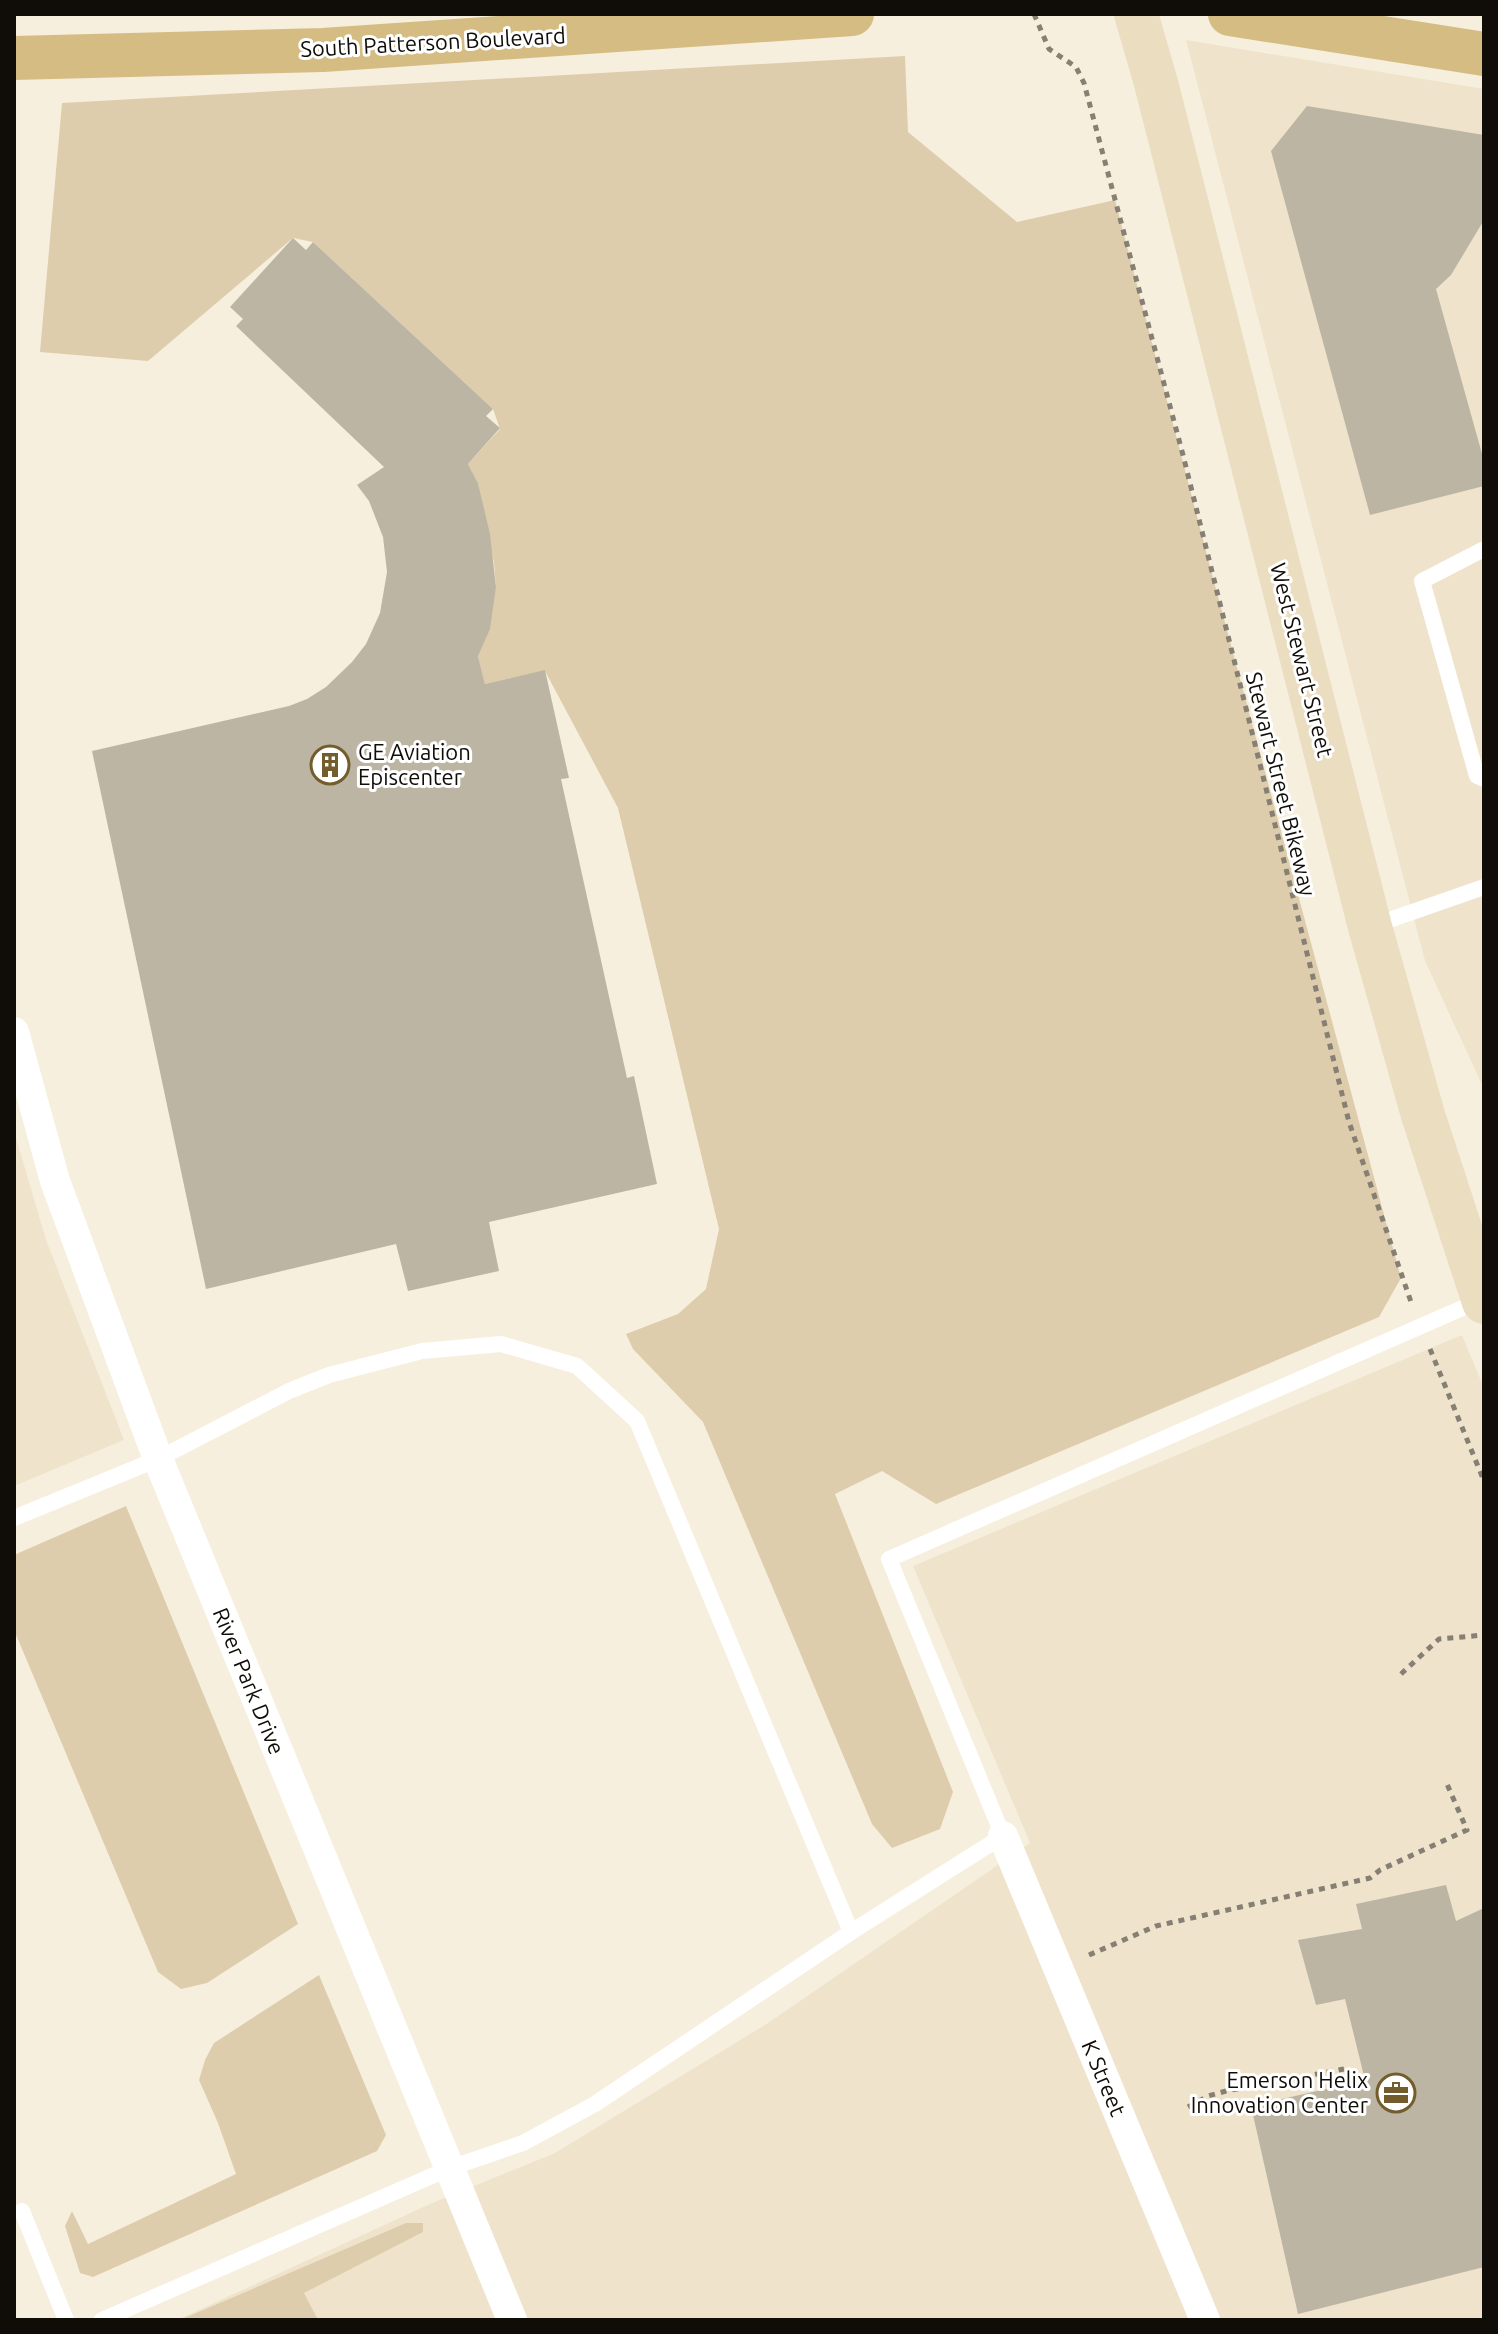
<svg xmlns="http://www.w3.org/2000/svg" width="1498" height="2334" viewBox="0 0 1498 2334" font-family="Ubuntu,sans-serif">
	<rect width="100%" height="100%" fill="#f7efdd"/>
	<g fill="#efe3cb">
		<polygon points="1186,40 1484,89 1484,1089 1425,961"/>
		<polygon points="14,1131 46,1240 124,1440 14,1486"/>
		<polygon points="1462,1335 1484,1388 1484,2320 177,2320 430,2204 555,2153 768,2023 1030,1843 913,1566"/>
	</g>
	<g fill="#decdac">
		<polygon points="905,56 908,132 1017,222 1115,200 1213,578 1401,1278 1379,1317 936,1504 882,1471 835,1494 953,1792 940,1829 892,1848 872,1824 703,1422 633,1349 626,1334 678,1314 706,1289 719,1229 618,808 545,671 485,684 478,656 496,587 494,563 478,483 468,464 500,429 493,409 313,242 293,238 148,361 40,352 62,103"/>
		<polygon points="126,1506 298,1924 207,1983 181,1989 158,1972 14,1630 14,1555"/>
		<polygon points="319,1975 386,2135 377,2151 93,2277 80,2273 65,2226 72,2211 88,2244 236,2174 218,2123 199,2080 205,2060 214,2043"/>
		<polygon points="406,2223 423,2223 423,2232 304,2293 318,2320 180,2320"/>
	</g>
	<g fill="#bdb5a4">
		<polygon points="1307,106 1484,135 1484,220 1451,275 1436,289 1484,461 1484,486 1370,515 1271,151"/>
		<polygon points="293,238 306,250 313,242 493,409 486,416 500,428 468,464 478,483 490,534 496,587 490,629 478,656 485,684 545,670 569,778 561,779 627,1078 634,1076 657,1184 489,1222 499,1271 408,1291 396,1244 206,1289 92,751 289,706 307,699 326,687 352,662 366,644 380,613 387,572 383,537 369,501 357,485 384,467 236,326 243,319 230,307"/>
		<polygon points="1446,1885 1456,1921 1484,1908 1484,2267 1298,2314 1251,2106 1365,2080 1345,1999 1316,2005 1298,1940 1362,1929 1356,1904"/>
	</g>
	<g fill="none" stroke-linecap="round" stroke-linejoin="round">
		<g stroke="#857f74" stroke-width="5" stroke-dasharray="6 6" stroke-linecap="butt">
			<polyline points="1034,14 1049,49 1076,67 1084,83 1183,455 1349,1122 1411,1302"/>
			<polyline points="1430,1349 1484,1481"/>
			<polyline points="1401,1674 1439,1639 1484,1635"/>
			<polyline points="1089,1955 1156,1926 1370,1878 1380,1870 1467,1830 1447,1784"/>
			<polyline points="1188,2107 1208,2096 1226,2091 1344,2069"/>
		</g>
		<g stroke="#fff" stroke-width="16">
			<polyline points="1484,549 1422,581 1477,776 1484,779"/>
			<polyline points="1372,926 1484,887"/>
			<polyline points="14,1518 158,1459 289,1391 329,1375 422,1351 501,1344 577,1366 637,1421 851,1932"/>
			<polyline points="22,2211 66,2320"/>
			<polyline points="102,2320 450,2168 523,2143 595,2104 851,1932 1003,1836 889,1559 1483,1299"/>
		</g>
		<g stroke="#fff" stroke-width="30">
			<polyline points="14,1032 55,1181 158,1459 512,2320"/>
			<polyline points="1003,1836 1205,2320"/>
		</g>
		<polyline stroke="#eaddc0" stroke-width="44" points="1136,14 1156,83 1370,927 1423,1115 1484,1302"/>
		<g stroke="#d5bc82" stroke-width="44">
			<polyline points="1230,14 1484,54"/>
			<polyline points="14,58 323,50 852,14"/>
		</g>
	</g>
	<defs>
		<g id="building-ring" transform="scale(2)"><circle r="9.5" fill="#fff" stroke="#735d2d" stroke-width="1.5"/><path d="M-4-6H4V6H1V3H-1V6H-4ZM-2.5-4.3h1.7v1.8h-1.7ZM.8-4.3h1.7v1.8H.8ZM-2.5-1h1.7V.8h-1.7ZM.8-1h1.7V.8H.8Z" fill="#735d2d"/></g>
		<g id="office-ring" transform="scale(2)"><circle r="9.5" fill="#fff" stroke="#735d2d" stroke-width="1.5"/><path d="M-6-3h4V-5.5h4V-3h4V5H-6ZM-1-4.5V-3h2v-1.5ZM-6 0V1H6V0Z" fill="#735d2d"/></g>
	</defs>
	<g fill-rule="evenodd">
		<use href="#building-ring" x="330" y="765"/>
		<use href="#office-ring" x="1396" y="2093"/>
	</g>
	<g text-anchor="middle" stroke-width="6" stroke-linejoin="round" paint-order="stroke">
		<g font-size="22" fill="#100d08" stroke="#fff">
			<text transform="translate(433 42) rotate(-3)" y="8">South Patterson Boulevard</text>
			<text transform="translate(1302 660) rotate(76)" y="8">West Stewart Street</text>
			<text transform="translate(1281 784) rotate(76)" y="8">Stewart Street Bikeway</text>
			<text transform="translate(249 1681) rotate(68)" y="8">River Park Drive</text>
			<text transform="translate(1104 2078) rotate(67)" y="8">K Street</text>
		</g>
		<g font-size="22" fill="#100d08" stroke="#fff" text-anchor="start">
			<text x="358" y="760">GE Aviation<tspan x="358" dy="25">Episcenter</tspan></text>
			<text x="1368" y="2088" text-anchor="end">Emerson Helix<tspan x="1368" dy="25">Innovation Center</tspan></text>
		</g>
	</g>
	<rect width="1498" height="2334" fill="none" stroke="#100d08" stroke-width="32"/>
</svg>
